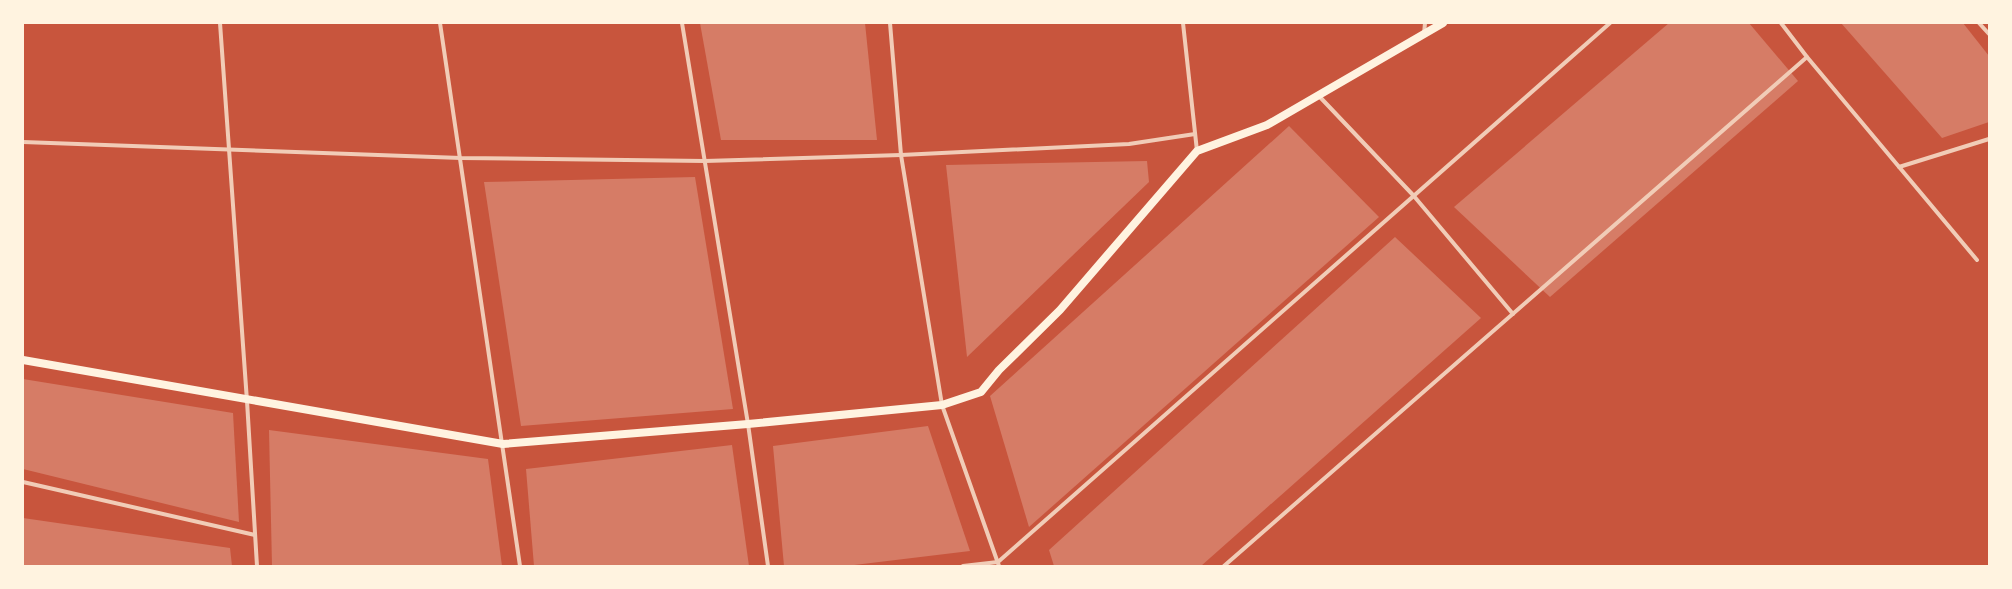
<svg xmlns="http://www.w3.org/2000/svg" width="2012" height="589" viewBox="0 0 2012 589" font-family="'Varela Round',sans-serif">
	<rect width="100%" height="100%" fill="#c8553d"/>
	<g fill="#d67c66">
		<polygon points="700,23 865,23 877,140 721,140"/>
		<polygon points="1669,23 1749,23 1798,81 1550,297 1454,207"/>
		<polygon points="1841,23 1963,23 1989,56 1989,122 1942,138"/>
		<polygon points="1289,126 1379,217 1029,527 990,396"/>
		<polygon points="1147,161 1149,182 967,357 946,165"/>
		<polygon points="695,177 733,409 521,426 484,182"/>
		<polygon points="1395,237 1481,318 1201,566 1054,566 1049,550"/>
		<polygon points="23,379 233,413 239,522 23,469"/>
		<polygon points="928,426 970,551 846,566 784,566 773,446"/>
		<polygon points="269,430 488,459 502,566 272,566"/>
		<polygon points="732,445 749,566 534,566 526,469"/>
		<polygon points="23,518 230,548 232,566 23,566"/>
	</g>
	<g fill="none" stroke-linecap="round" stroke-linejoin="round">
		<g stroke="#f1ccb7" stroke-width="4">
			<polyline points="220,23 247,401 257,566"/>
			<polyline points="440,23 520,566"/>
			<polyline points="682,23 748,424 768,566"/>
			<polyline points="890,23 901,155 942,405 999,566"/>
			<polyline points="1183,23 1197,151"/>
			<polyline points="1781,23 1807,57 1977,260"/>
			<polyline points="1979,23 1989,34"/>
			<polyline points="1424,34 1425,23"/>
			<polyline points="1318,95 1413,195 1513,314"/>
			<polyline points="23,142 461,158 705,161 901,155 1129,144 1195,134"/>
			<polyline points="1899,167 1989,139"/>
			<polyline points="23,482 255,535"/>
			<polyline points="963,566 998,562 1610,23"/>
			<polyline points="1224,566 1807,57"/>
		</g>
		<polyline stroke="#fff3e0" stroke-width="8" points="23,360 503,444 748,424 942,405 981,392 999,370 1060,310 1197,151 1267,125 1443,23"/>
	</g>
	<rect width="2012" height="589" fill="none" stroke="#fff3e0" stroke-width="48"/>
</svg>
